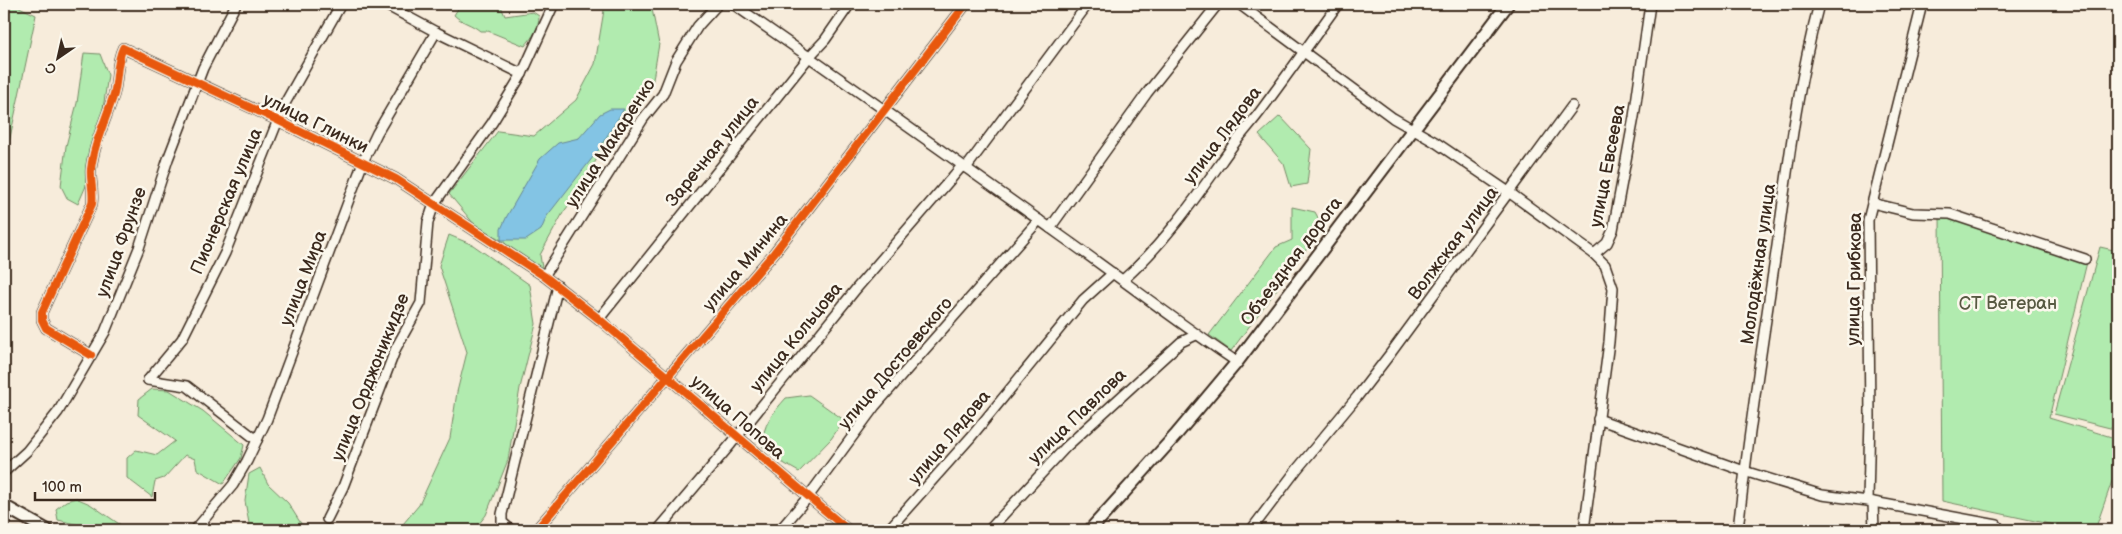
<svg xmlns="http://www.w3.org/2000/svg" width="2122" height="534" viewBox="0 0 2122 534" font-family="'Balsamiq Sans',sans-serif">
	<rect width="100%" height="100%" fill="#f7ecdb"/>
	<filter id="ink" filterUnits="userSpaceOnUse"><feTurbulence type="fractalNoise" baseFrequency=".02" numOctaves="2"/><feDisplacementMap in="SourceGraphic" scale="10" xChannelSelector="R" yChannelSelector="G"/><feConvolveMatrix kernelMatrix="1 2 1 2 8 2 1 2 1" color-interpolation-filters="sRGB"/></filter>
	<g filter="url(#ink)">
		<g fill="#b1ebaf" stroke="#768a66">
			<polygon points="4,4 13,4 36,15 4,166"/>
			<path d="M 461,4 L 500,4 L 505,16 L 533,12 L 539,16 C 539,29 533,36 525,46 L 488,31 L 480,31 C 472,24 462,23 454,15 Z"/>
			<polygon points="605,4 651,4 659,44 652,85 641,102 629,114 616,146 596,160 584,184 563,213 540,255 543,274 501,240 474,224 449,194 498,131 534,136 576,100 595,64"/>
			<polygon points="84,53 100,54 108,75 99,136 93,170 78,204 67,198 61,186 66,146 77,103"/>
			<polygon points="1280,116 1311,149 1307,184 1291,187 1284,164 1259,135"/>
			<polygon points="1292,207 1315,212 1323,227 1231,351 1209,335 1276,247 1292,240"/>
			<polygon points="1940,212 2088,258 2049,418 2118,439 2118,464 2095,530 2077,530 1942,501"/>
			<polygon points="449,235 473,245 530,285 536,324 520,388 508,460 486,515 474,530 398,530 419,505 450,438 457,392 467,352 439,266"/>
			<polygon points="2100,247 2118,251 2118,430 2054,414"/>
			<polygon points="152,389 169,390 203,411 244,445 241,458 223,484 197,469 195,459 185,455 164,478 155,481 152,497 127,478 127,458 136,450 157,455 175,441 138,415 139,399"/>
			<path d="M 809,395 L 844,420 L 831,439 L 799,472 L 778,460 L 762,446 C 763,424 772,414 786,398 Z"/>
			<polygon points="260,468 268,484 288,503 305,530 250,529 245,501 249,474"/>
			<polygon points="76,498 90,504 128,530 87,530 79,525 58,520 56,509 66,501"/>
		</g>
		<polygon fill="#83c4e4" stroke="#668695" points="610,109 624,109 597,152 547,216 541,230 526,240 501,240 501,229 507,216 540,159 558,143 579,138 600,114"/>
		<g fill="none" stroke-linecap="round" stroke-linejoin="round">
			<g stroke="#3b2a1e" stroke-width="12">
				<g id="minor">
					<polyline points="384,4 436,32 522,74"/>
					<path d="M 733,4 C 844,81 954,159 1064,238 C 1122,279 1178,323 1237,362"/>
					<polyline points="1239,4 1393,118 1435,142 1510,193 1594,254"/>
					<polyline points="966,168 1088,4"/>
					<polyline points="1872,203 1913,213 1950,214 2085,259"/>
					<polyline points="1050,228 1147,93 1218,4"/>
					<polyline points="544,276 643,119 663,94 676,61 698,26 718,4"/>
					<path d="M 1123,280 C 1165,243 1197,196 1229,151 C 1239,136 1252,123 1262,109 C 1288,74 1313,39 1338,4"/>
					<polyline points="599,319 809,57 825,40 850,4"/>
					<path d="M 91,355 L 46,328 L 42,320 L 42,312 L 92,204 C 94,192 90,181 91,169 C 94,143 106,119 114,94 C 118,79 116,62 123,48 L 277,120 L 396,179 L 544,276 L 599,319 L 848,530"/>
					<polyline points="148,380 182,339 225,253 284,105 341,4"/>
					<polyline points="148,380 187,386 257,440"/>
					<polyline points="1598,419 1744,471 1822,495 1868,501 1997,525 2001,530"/>
					<polyline points="4,472 27,451 58,412 105,332 139,248 168,159 203,68 236,4"/>
					<polyline points="1868,501 1870,416 1868,220 1922,4"/>
					<polyline points="1873,502 1874,530"/>
					<polyline points="327,519 343,487 396,348 421,303 428,222 434,204 492,123 522,74 552,8"/>
					<polyline points="195,530 233,485 247,461 267,419 363,162 377,133 436,32"/>
					<polyline points="511,530 502,522 502,514 558,286"/>
					<polyline points="536,530 774,253 966,4"/>
					<polyline points="658,530 731,444 856,289 962,166"/>
					<polyline points="780,530 808,497 875,406 1039,220"/>
					<polyline points="888,530 971,437 1083,300 1113,273"/>
					<polyline points="989,530 1066,447 1181,342 1196,335"/>
					<polyline points="1251,530 1298,468 1357,397 1390,354 1572,106"/>
					<polyline points="1584,530 1609,342 1613,288 1605,265 1594,254 1607,243 1613,230 1634,117 1650,4"/>
					<path d="M 1738,530 C 1748,435 1763,340 1777,246 C 1788,165 1798,82 1819,4"/>
				</g>
			</g>
			<g stroke="#3b2a1e" stroke-width="15">
				<g id="major">
					<polyline points="4,506 47,530"/>
					<polyline points="1090,530 1175,436 1237,362 1508,4"/>
				</g>
			</g>
			<use href="#minor" stroke="#fbf7ec" stroke-width="9"/>
			<use href="#major" stroke="#fbf7ec" stroke-width="11"/>
			<g stroke="#fbf7ec" stroke-width="11">
				<g id="cycleway">
					<path d="M 91,355 L 46,328 L 42,320 L 42,312 L 92,204 C 94,192 90,181 91,169 C 94,143 106,119 114,94 C 118,79 116,62 123,48 L 277,120 L 396,179 L 544,276 L 599,319 L 848,530"/>
					<polyline points="536,530 774,253 966,4"/>
				</g>
			</g>
			<use href="#cycleway" stroke="#e8590c" stroke-width="8"/>
		</g>
	</g>
	<g text-anchor="middle" stroke-width="5" stroke-linejoin="round" paint-order="stroke">
		<g font-size="18" fill="#3b2a1e" stroke="#fbf7ec">
			<text transform="translate(316 123) rotate(26)" y="6">улица Глинки</text>
			<text transform="translate(1222 135) rotate(-53)" y="6">улица Лядова</text>
			<text transform="translate(610 143) rotate(-57)" y="6">улица Макаренко</text>
			<text transform="translate(712 151) rotate(-51)" y="6">Заречная улица</text>
			<text transform="translate(1607 166) rotate(-79)" y="6">улица Евсеева</text>
			<text transform="translate(226 201) rotate(-67)" y="6">Пионерская улица</text>
			<text transform="translate(121 242) rotate(-70)" y="6">улица Фрунзе</text>
			<text transform="translate(1453 243) rotate(-53)" y="6">Волжская улица</text>
			<text transform="translate(1291 261) rotate(-53)" y="6">Объездная дорога</text>
			<text transform="translate(745 262) rotate(-50)" y="6">улица Минина</text>
			<text transform="translate(1758 264) rotate(-82)" y="6">Молодёжная улица</text>
			<text transform="translate(303 278) rotate(-69)" y="6">улица Мира</text>
			<text transform="translate(1854 279) rotate(-89)" y="6">улица Грибкова</text>
			<text transform="translate(796 337) rotate(-51)" y="6">улица Кольцова</text>
			<text transform="translate(895 363) rotate(-50)" y="6">улица Достоевского</text>
			<text transform="translate(370 377) rotate(-68)" y="6">улица Орджоникидзе</text>
			<text transform="translate(1077 416) rotate(-44)" y="6">улица Павлова</text>
			<text transform="translate(738 417) rotate(41)" y="6">улица Попова</text>
			<text transform="translate(949 437) rotate(-50)" y="6">улица Лядова</text>
		</g>
		<g font-size="18" fill="#585a42" stroke="#fbf7ec">
			<text x="2008" y="309">СТ Ветеран</text>
		</g>
	</g>
	<rect width="2122" height="534" fill="none" stroke="#fbf7ec" stroke-width="20"/>
	<rect x="10" y="10" width="2102" height="514" fill="none" stroke="#3b2a1e" stroke-width="2" filter="url(#ink)"/>
	<g transform="translate(58 58) rotate(214)" stroke="#fbf7ec" stroke-width="4" paint-order="stroke">
	<path d="M0-4L9 19L0 12L-9 19Z" fill="#3b2a1e"/>
	<text y="-8" font-size="14" font-weight="bold" text-anchor="middle" fill="#3b2a1e">С</text>
	</g>
	<path d="M35 492v8h120v-8" fill="none" stroke="#3b2a1e" stroke-width="2.5"/>
	<text x="42" y="492" font-size="15" fill="#3b2a1e" stroke="#fbf7ec" stroke-width="4" paint-order="stroke">100 m</text>
</svg>
